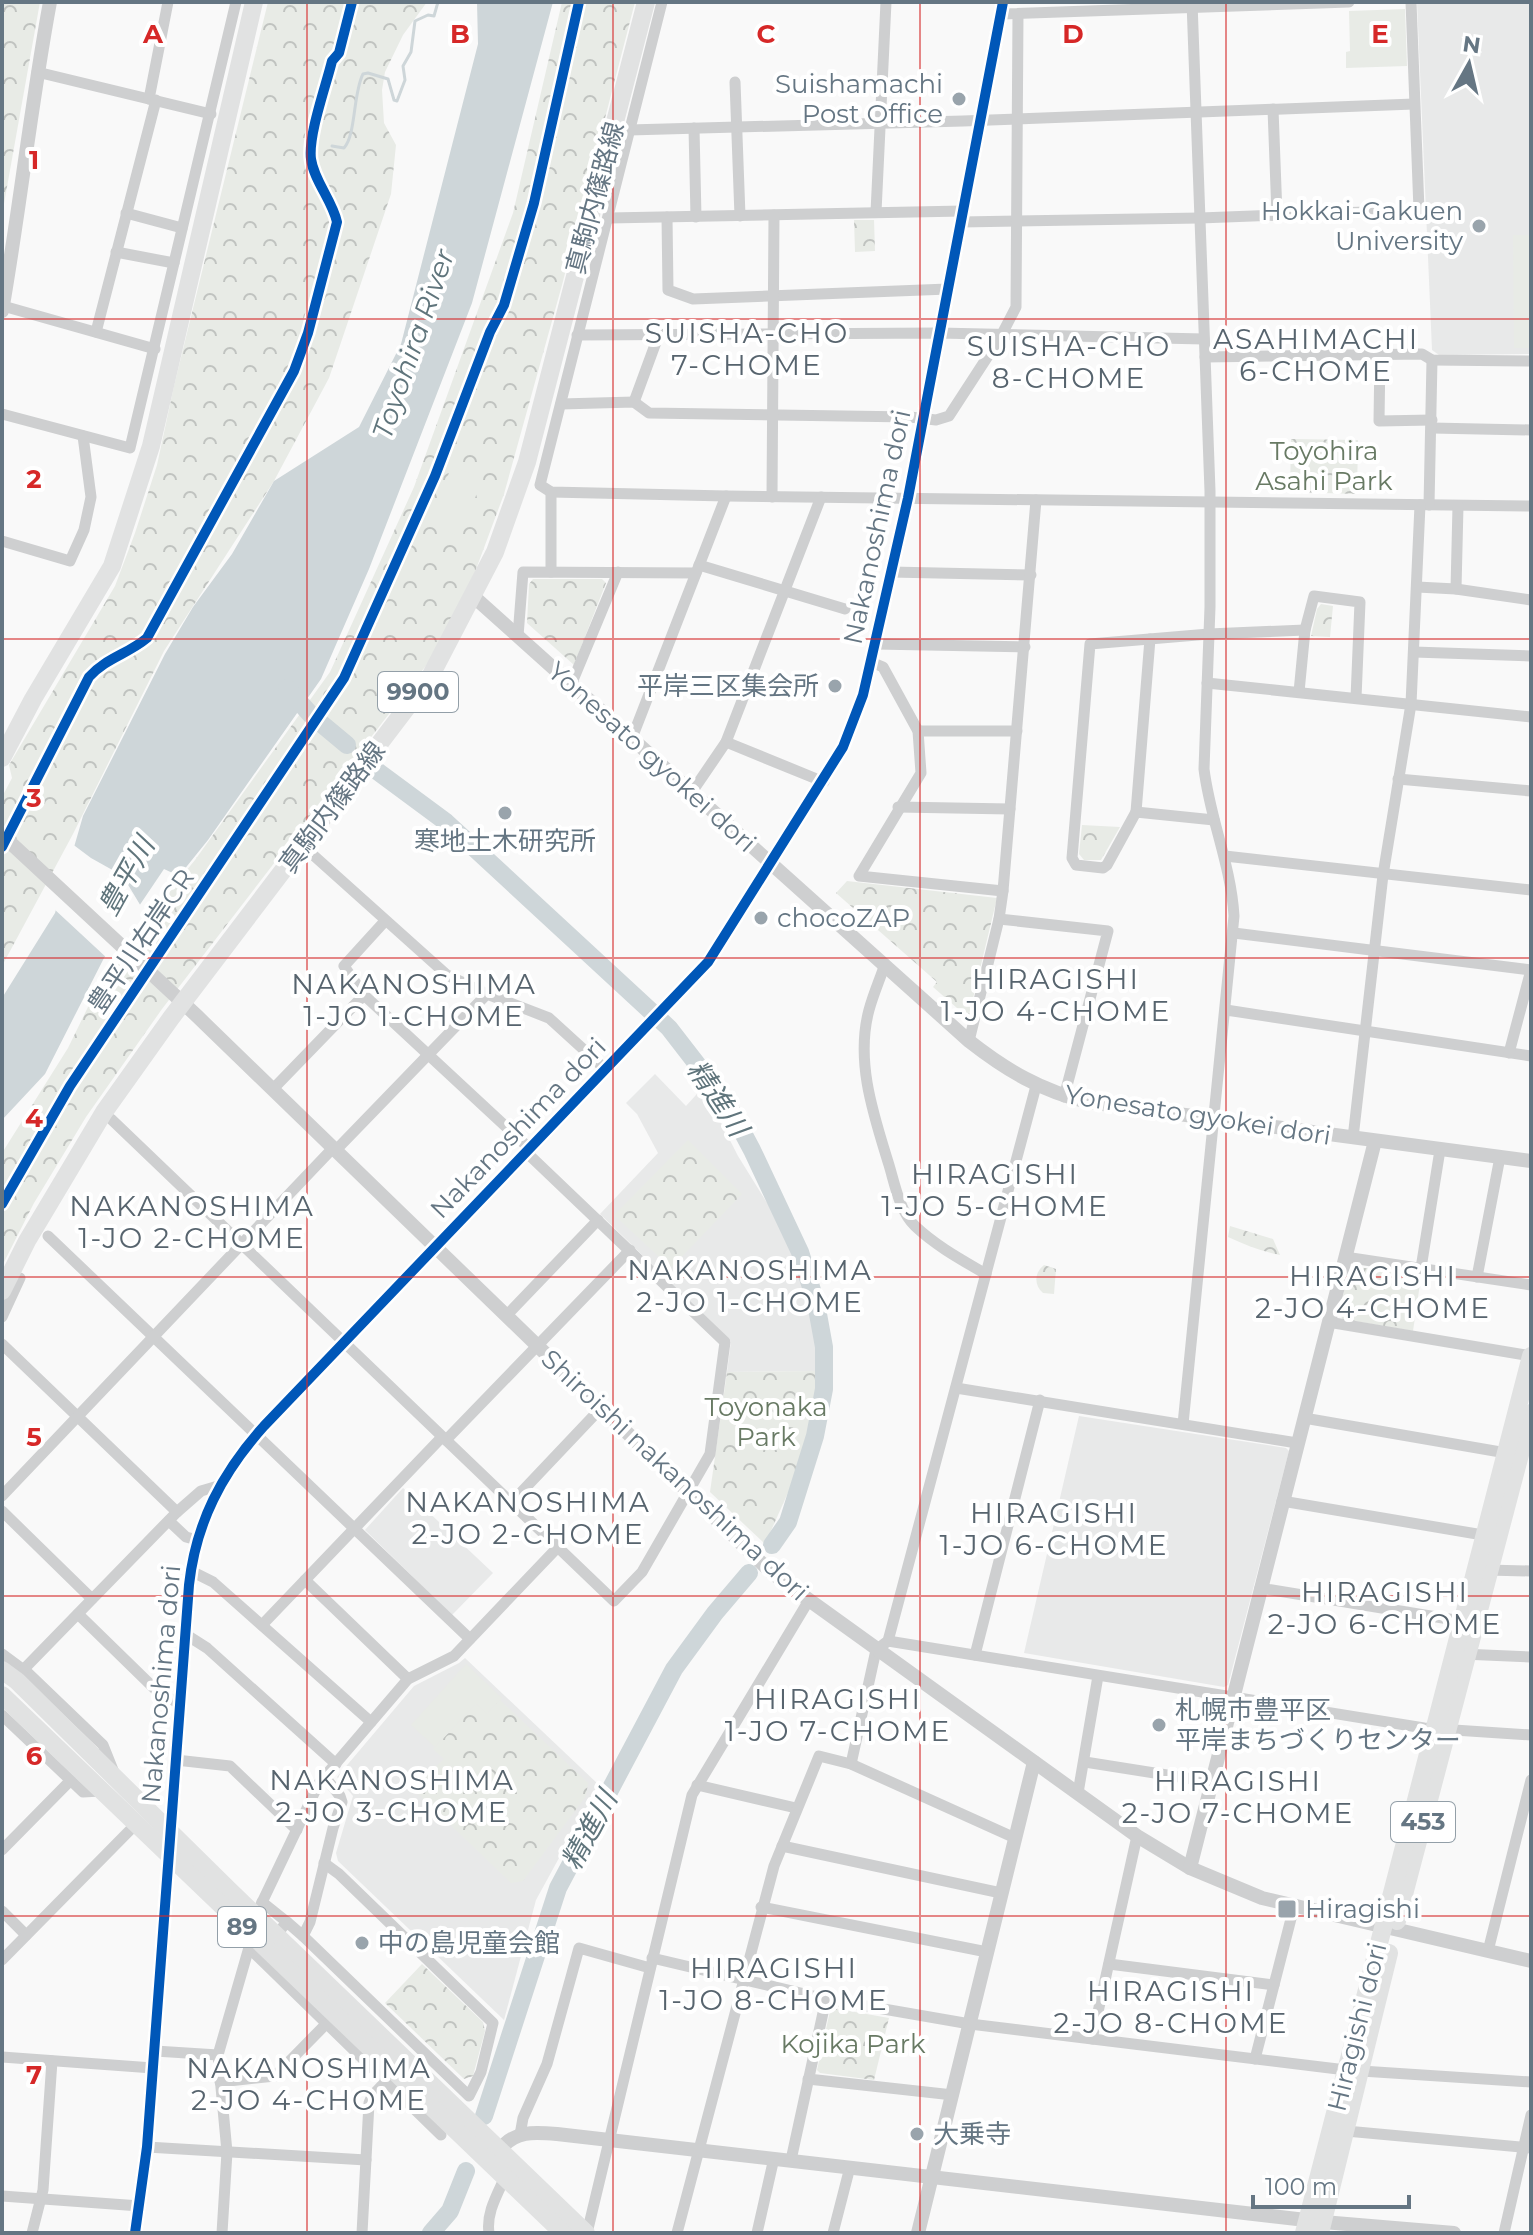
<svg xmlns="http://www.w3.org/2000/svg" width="1533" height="2235" viewBox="0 0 1533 2235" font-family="Montserrat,'Noto Sans JP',sans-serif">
	<defs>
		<pattern id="park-crowns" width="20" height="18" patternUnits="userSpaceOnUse" patternTransform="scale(2)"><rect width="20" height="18" fill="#e8ebe6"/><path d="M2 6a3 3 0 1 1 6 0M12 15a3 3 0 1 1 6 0" fill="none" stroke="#c0c3c0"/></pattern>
	</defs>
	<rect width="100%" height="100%" fill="#f9f9f9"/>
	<g fill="#e8e9e9">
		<polygon points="1417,2 1531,2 1531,354 1439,355 1432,350"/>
		<polygon points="655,1074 686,1106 705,1085 715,1111 738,1156 769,1206 799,1268 816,1323 818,1371 727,1372 731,1341 600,1214 658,1153 637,1114 626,1103"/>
		<polygon points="1079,1416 1286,1448 1289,1451 1228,1685 1224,1687 1024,1653"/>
		<polygon points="403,1488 493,1573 452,1615 365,1530"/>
		<polygon points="465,1658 599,1785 536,1900 504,2020 338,1861 336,1853 353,1796 337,1777 414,1686 459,1663"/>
	</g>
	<g fill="url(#park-crowns)">
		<polygon points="2,2 40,2 2,215"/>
		<polygon points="268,2 427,2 403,35 385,72 382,90 384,123 396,145 391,194 329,378 274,481 164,651 73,834 2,966 2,797 12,778 9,765 115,586 135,533 157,465 174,386"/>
		<polygon points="562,2 635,2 562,285 504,494 475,572 435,654 162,1009 86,1117 34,1203 2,1266 2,1153 68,1048 108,966 195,860 330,672 414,487 513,213"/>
		<polygon points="854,220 874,220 875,251 855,252"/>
		<polygon points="1291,439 1358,440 1357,494 1290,492"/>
		<polygon points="533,579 602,579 606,583 574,665 527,623 529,584"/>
		<polygon points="1321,604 1333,606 1330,637 1311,636 1317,609"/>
		<polygon points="1082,825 1120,827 1101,860 1084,860 1079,854"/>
		<polygon points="847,881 997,898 969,1015 965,1015 933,987 937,982 836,893"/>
		<polygon points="688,1140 742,1194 671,1268 614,1215"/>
		<path d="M 1230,1226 L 1273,1239 L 1280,1255 C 1261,1251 1245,1245 1228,1237 Z"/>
		<path d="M 1044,1265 L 1056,1269 L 1054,1294 L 1043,1293 C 1034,1285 1034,1273 1044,1265 Z"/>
		<polygon points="1352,1266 1421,1277 1413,1331 1342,1319 1340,1311 1348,1271"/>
		<polygon points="818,1371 814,1425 800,1466 765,1544 710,1492 727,1372"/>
		<polygon points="500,1700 588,1783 586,1796 523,1881 511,1883 412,1788 444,1759 433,1749 476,1704 487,1714"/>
		<polygon points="422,1964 483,2022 485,2031 473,2076 464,2079 385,2003"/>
		<polygon points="833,2008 889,2018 874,2080 820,2073 817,2070 830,2011"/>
	</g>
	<g fill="#e8ebe6">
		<polygon points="1405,9 1407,66 1346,68 1346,52 1350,51 1349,11"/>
		<polygon points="1513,235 1531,235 1531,348 1514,348"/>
		<polygon points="452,466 483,479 459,536 428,522"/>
		<polygon points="466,1664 502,1698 487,1714 476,1704 435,1747 411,1725"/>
	</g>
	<polygon fill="#ced6d9" points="477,2 553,2 472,303 369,569 321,679 208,840 179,876 164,869 104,958 45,1074 2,1120 2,998 55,913 83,816 165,654 193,607 232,554 274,481 359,427 401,344 478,44"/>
	<polygon fill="#f9f9f9" points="71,843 91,858 116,872 127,883 142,908 108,959 53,908"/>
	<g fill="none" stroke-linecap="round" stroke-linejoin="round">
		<path stroke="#ced6d9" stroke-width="3" d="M 332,146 L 344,148 C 356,135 353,93 363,74 L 368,73 L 388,79 L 394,100 L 397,101 L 405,80 L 403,66 L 411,52 L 415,21 L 428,15 L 434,16 L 438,2"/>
		<g stroke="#ced6d9" stroke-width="18">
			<polyline points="287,688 311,715 347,745"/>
			<polyline points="373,768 446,822 669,1028 727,1103 752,1150 800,1252 816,1303 824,1347 824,1389 815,1436 788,1522 772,1545"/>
			<polyline points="484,2116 558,1888 674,1669 715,1613 749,1573"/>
			<polyline points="431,2233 450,2211 466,2171"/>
		</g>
		<g stroke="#cecfd0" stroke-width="11">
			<polyline points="662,2 540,485 551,492 726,496 1531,506"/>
			<polyline points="1001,14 1349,2"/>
			<polyline points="37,72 211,114"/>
			<polyline points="735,82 740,216"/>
			<polyline points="149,99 168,2"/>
			<polyline points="1273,109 1277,215"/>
			<polyline points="694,128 696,217"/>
			<polyline points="629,130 963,121 1414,104"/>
			<polyline points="876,212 886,2"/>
			<polyline points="126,213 182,228"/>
			<polyline points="667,217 668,290 693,299 948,289"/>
			<polyline points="609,218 963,211"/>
			<polyline points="961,222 1200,218 1419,210 1411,2"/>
			<polyline points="116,252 174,263"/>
			<polyline points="3,306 155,349"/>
			<polyline points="96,332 156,100"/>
			<polyline points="577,335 939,333 1204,339"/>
			<polyline points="1380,355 1379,421 1432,420"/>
			<polyline points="1205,357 1422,354 1432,360 1531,361"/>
			<polyline points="634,402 659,334"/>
			<polyline points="561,404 634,402 649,413 910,417 936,420 949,416 1001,336 1016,307 1018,14"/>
			<polyline points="2,414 130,448 236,2"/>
			<polyline points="1432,428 1531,430"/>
			<polyline points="551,492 551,572"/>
			<polyline points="772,497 774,215"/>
			<polyline points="1429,505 1432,360"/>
			<polyline points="2,541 70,561 84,530 91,497 83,436"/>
			<polyline points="699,565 845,609"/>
			<polyline points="891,572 1031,575"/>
			<polyline points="1417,587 1456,589 1531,600"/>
			<polyline points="1456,589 1458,506"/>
			<polyline points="518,636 523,572 696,573"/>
			<polyline points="875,644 1025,647"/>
			<polyline points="1414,652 1531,656"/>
			<polyline points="871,662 883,667 918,731 921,773 859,876 1003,891"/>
			<polyline points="1207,683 1531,717"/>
			<polyline points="571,685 618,572"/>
			<polyline points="1299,692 1305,630 1314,596 1360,602 1356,698"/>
			<polyline points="918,731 1017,731"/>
			<polyline points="632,738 726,496"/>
			<polyline points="726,742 824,782"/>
			<polyline points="1398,779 1531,791"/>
			<polyline points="692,792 726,742 821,497"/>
			<polyline points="898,807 1010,809"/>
			<polyline points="1136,812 1150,639"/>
			<polyline points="1214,820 1136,812 1107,865 1103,868 1076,865 1072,858 1090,644 1209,634 1305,630"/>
			<polyline points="312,854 447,975 487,994 549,1018 605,1069"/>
			<polyline points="1225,856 1531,890"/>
			<polyline points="999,919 1108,931 1064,1097"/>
			<polyline points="385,921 344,966 364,995 529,1148"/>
			<polyline points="1234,933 1531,970"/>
			<path d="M 885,964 C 880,979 873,995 869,1010 C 855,1062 874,1116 889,1165 C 895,1185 900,1212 915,1226 C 936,1246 962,1260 986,1274"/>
			<polyline points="1226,1010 1531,1056"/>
			<polyline points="969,1041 999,919 1003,891 1036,500"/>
			<polyline points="1509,1053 1531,970"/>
			<polyline points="273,1089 364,995"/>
			<polyline points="111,1119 614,1601 642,1572 710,1454 725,1342 526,1152"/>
			<polyline points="1353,1138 1383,875 1411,704 1420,505"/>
			<polyline points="336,1150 487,994"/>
			<polyline points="48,1236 470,1639"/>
			<polyline points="1345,1257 1531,1285"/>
			<polyline points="1421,1268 1440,1150"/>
			<polyline points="1477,1277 1500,1157"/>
			<polyline points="506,1316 598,1220"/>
			<polyline points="2,1317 20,1278"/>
			<polyline points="1328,1322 1531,1356"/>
			<polyline points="2,1344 177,1512 201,1491 218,1486"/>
			<polyline points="956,1388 1297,1443"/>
			<polyline points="1304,1418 1512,1454"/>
			<path d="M 1183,1424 L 1234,916 C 1231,865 1210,819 1204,769 L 1210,607 L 1210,491 L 1192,2"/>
			<polyline points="446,1440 630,1250"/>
			<polyline points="2,1496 334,1147"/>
			<polyline points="1282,1501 1483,1535"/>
			<polyline points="511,1503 601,1408"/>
			<polyline points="2,1511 92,1599"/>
			<polyline points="169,1521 186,1537 197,1540"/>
			<polyline points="1487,1570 1531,1571"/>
			<polyline points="191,1571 213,1582 371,1722"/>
			<polyline points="305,1580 408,1679"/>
			<polyline points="1260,1588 1461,1621"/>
			<polyline points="78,1614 158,1692 180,1704"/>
			<polyline points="262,1625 442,1437"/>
			<polyline points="185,1634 207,1648 336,1764"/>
			<polyline points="888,1641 1424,1728 1531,1735"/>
			<polyline points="2,1654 29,1674 103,1745 113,1770"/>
			<polyline points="1462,1654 1531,1657"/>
			<polyline points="975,1655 1040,1400"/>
			<polyline points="24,1669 177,1512"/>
			<polyline points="2,1715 83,1792 100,1791"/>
			<polyline points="176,1760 230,1766 297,1830"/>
			<polyline points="1085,1762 1211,1782"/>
			<polyline points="851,1764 876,1650 888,1641 1036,1086"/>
			<polyline points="697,1785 796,1808"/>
			<polyline points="1078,1793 1098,1676"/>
			<polyline points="782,1846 1001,1893"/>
			<polyline points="2,1850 71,1780"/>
			<polyline points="262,1902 287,1922"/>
			<polyline points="761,1907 987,1952"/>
			<polyline points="2,1911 26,1935"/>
			<polyline points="256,1915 319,1783 408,1679 454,1656 558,1547"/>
			<polyline points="276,1935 287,1922 303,1936 310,1922 333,1828 342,1802 340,1796 325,1777"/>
			<polyline points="303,1936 469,2096 481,2072 493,2023 339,1874 324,1863"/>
			<polyline points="249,1948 441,2135"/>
			<polyline points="1488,1951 1531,1780"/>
			<polyline points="652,1958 826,1999 970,2024 1346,2070 1531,2082"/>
			<polyline points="2,1960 135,1825"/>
			<polyline points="1109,1964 1274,1985"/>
			<polyline points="1092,2039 1137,1836"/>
			<polyline points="155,2051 218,2055"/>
			<polyline points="2,2057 153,2068"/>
			<polyline points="1255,2059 1294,1907"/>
			<polyline points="808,2079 953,2095"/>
			<polyline points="220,2082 275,2076 326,2024"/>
			<polyline points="1346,2131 1531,2148"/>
			<polyline points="520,2135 523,2118 547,2064 579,1948 650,1968"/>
			<polyline points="147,2147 366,2160"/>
			<polyline points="791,2160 826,1999"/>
			<polyline points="2,2196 140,2206"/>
			<polyline points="32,2233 43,2190 52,2061"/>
			<polyline points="222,2233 227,2152 218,2055 252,1937"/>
			<polyline points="362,2233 369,2103 372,2096 387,2080"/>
			<path d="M 489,2233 C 486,2213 497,2195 505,2177"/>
			<polyline points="587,2233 692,1795 809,1600"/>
			<polyline points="677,2233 774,1866 819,1756 851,1764 1015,1838"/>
			<polyline points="757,2233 774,2158"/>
			<polyline points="833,2233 850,2167"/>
			<polyline points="1504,2233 1531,2115"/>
		</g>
		<g stroke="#cecfd0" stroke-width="14">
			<path d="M 2,311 C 20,208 31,104 50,2"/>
			<path d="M 473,596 L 969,1041 C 1006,1070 1041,1091 1088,1102 L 1531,1161"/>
			<polyline points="2,835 197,1016 746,1548 771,1572 809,1600 1137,1836 1190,1868 1262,1898 1531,1961"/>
			<polyline points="1190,1868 1375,1141"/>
			<path d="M 500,2150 C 514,2130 535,2132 557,2134 L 1323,2222 L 1454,2233"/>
			<path d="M 135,2233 L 147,2147 L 189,1585 C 196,1522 222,1473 264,1426 L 708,962 L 843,747 L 863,695 L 908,498 L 1003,2"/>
			<polyline points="918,2233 1034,1762"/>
		</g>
		<g stroke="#e1e2e2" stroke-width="18">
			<polyline points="2,758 33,699 112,566 151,446 254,2"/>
			<polyline points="2,1291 27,1241 104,1112 171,1018 430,677 495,552 527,462 646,2"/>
			<polyline points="2,1670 17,1681 229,1890 586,2233"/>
			<polyline points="2,1695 563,2233"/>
		</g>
		<g stroke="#e1e2e2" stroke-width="18">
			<polyline points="1397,1921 1531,1413"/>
			<polyline points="1304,2233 1531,1356"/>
			<polyline points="1320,2233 1389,1953"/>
		</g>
		<g stroke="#fff" stroke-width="15">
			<g id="cycleway">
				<path d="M 2,847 L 89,677 C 106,658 128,654 147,638 L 294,371 L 308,333 L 337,222 C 332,200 314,181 311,159 C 308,135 326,86 332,61 L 339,53 L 352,2"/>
				<polyline points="2,1204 70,1086 344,678 435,476 490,332 504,305 534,203 579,2"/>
				<path d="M 135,2233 L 147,2147 L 189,1585 C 196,1522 222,1473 264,1426 L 708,962 L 843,747 L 863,695 L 908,498 L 1003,2"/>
			</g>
		</g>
		<use href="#cycleway" stroke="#0057b8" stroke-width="10"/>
	</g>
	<path fill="none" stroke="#d62828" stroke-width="2" stroke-opacity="0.55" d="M 307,2 L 307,2233M 613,2 L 613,2233M 920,2 L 920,2233M 1226,2 L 1226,2233M 2,319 L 1531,319M 2,639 L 1531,639M 2,958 L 1531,958M 2,1277 L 1531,1277M 2,1596 L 1531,1596M 2,1916 L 1531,1916"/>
	<g fill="#99a4ac" stroke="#fff" stroke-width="3">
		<circle cx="959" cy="99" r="8"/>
		<circle cx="1479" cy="226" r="8"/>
		<circle cx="835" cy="686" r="8"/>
		<circle cx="505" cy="813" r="8"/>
		<circle cx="761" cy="918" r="8"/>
		<circle cx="1159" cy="1725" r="8"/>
		<rect x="1277" y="1899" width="20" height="20" rx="4"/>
		<circle cx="362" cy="1943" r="8"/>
		<circle cx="917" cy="2134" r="8"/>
	</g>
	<g text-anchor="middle" stroke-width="8" stroke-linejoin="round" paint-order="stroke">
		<g fill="#fff" stroke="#939fa8" stroke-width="2">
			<rect x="378" y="672" width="80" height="40" rx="6"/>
			<rect x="1391" y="1802" width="64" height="40" rx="6"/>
			<rect x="218" y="1907" width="48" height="40" rx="6"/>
		</g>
		<g font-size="24" font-weight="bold" fill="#657683">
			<text x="418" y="700">9900</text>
			<text x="1423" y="1830">453</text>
			<text x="242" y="1935">89</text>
		</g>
		<g font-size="26" fill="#657683" stroke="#fff" text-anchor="start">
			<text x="943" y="93" text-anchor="end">Suishamachi<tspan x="943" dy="30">Post Office</tspan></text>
			<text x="1463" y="220" text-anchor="end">Hokkai-Gakuen<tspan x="1463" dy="30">University</tspan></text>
			<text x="819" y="695" text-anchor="end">平岸三区集会所</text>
			<text x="505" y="850" text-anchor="middle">寒地土木研究所</text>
			<text x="777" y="927">chocoZAP</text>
			<text x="1175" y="1719">札幌市豊平区<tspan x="1175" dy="30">平岸まちづくりセンター</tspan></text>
			<text x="1305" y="1918">Hiragishi</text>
			<text x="378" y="1952">中の島児童会館</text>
			<text x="933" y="2143">大乗寺</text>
		</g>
		<g font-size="26" fill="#657683" stroke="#fff">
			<text transform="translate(595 198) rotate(-75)" y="9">真駒内篠路線</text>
			<text transform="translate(877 527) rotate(-78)" y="9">Nakanoshima dori</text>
			<text transform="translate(652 757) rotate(42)" y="9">Yonesato gyokei dori</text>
			<text transform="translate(332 807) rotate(-53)" y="9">真駒内篠路線</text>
			<text transform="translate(141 941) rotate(-56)" y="9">豊平川右岸CR</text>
			<text transform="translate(1198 1115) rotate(9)" y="9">Yonesato gyokei dori</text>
			<text transform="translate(518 1128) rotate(-46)" y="9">Nakanoshima dori</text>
			<text transform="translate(675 1475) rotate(43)" y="9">Shiroishi nakanoshima dori</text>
			<text transform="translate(161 1684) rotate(-85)" y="9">Nakanoshima dori</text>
			<text transform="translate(1357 2027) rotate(-76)" y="9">Hiragishi dori</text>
		</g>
		<g font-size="26" fill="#687a64" stroke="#fff">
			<text x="1324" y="460">Toyohira<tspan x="1324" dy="30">Asahi Park</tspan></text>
			<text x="766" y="1416">Toyonaka<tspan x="766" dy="30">Park</tspan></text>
			<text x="853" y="2053">Kojika Park</text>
		</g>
		<g font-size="28" letter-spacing="2" fill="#57646e" stroke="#fff">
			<text x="747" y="343">SUISHA-CHO<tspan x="747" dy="32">7-CHOME</tspan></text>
			<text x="1316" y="349">ASAHIMACHI<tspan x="1316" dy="32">6-CHOME</tspan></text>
			<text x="1069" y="356">SUISHA-CHO<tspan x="1069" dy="32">8-CHOME</tspan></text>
			<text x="1056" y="989">HIRAGISHI<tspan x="1056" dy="32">1-JO 4-CHOME</tspan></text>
			<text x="414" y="994">NAKANOSHIMA<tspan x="414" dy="32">1-JO 1-CHOME</tspan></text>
			<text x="995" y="1184">HIRAGISHI<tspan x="995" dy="32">1-JO 5-CHOME</tspan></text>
			<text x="192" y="1216">NAKANOSHIMA<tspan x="192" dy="32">1-JO 2-CHOME</tspan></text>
			<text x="750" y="1280">NAKANOSHIMA<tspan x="750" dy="32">2-JO 1-CHOME</tspan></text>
			<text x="1373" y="1286">HIRAGISHI<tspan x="1373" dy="32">2-JO 4-CHOME</tspan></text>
			<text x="528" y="1512">NAKANOSHIMA<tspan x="528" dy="32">2-JO 2-CHOME</tspan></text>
			<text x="1054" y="1523">HIRAGISHI<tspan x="1054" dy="32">1-JO 6-CHOME</tspan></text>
			<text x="1385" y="1602">HIRAGISHI<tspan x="1385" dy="32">2-JO 6-CHOME</tspan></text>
			<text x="838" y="1709">HIRAGISHI<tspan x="838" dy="32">1-JO 7-CHOME</tspan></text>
			<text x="392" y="1790">NAKANOSHIMA<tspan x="392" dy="32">2-JO 3-CHOME</tspan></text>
			<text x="1238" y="1791">HIRAGISHI<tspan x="1238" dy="32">2-JO 7-CHOME</tspan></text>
			<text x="774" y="1978">HIRAGISHI<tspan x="774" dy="32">1-JO 8-CHOME</tspan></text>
			<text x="1171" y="2001">HIRAGISHI<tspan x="1171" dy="32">2-JO 8-CHOME</tspan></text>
			<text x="309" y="2078">NAKANOSHIMA<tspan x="309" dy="32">2-JO 4-CHOME</tspan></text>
		</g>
		<g font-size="28" font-style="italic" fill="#60757c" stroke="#fff">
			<text transform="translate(413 344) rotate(-71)" y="10">Toyohira River</text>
			<text transform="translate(126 876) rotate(-61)" y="10">豊平川</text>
			<text transform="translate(718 1098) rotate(56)" y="10">精進川</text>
			<text transform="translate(589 1830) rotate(-62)" y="10">精進川</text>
		</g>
	</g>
	<g font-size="26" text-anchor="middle" font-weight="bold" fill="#d62828" stroke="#fff" stroke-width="8" stroke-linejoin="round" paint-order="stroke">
		<text x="153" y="43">A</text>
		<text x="460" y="43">B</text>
		<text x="766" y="43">C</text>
		<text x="1073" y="43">D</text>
		<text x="1380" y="43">E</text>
		<text x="34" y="169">1</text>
		<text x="34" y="488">2</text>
		<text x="34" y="807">3</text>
		<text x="34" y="1127">4</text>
		<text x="34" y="1446">5</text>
		<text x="34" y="1765">6</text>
		<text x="34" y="2084">7</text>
	</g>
	<rect width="1533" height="2235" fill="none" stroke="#657683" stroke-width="8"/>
	<g transform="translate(1469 64) rotate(8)" stroke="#ffffff" stroke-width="6" paint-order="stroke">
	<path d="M0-6L14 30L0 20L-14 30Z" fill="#657683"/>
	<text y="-12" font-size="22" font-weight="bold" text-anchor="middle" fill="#657683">N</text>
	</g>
	<path d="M1253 2195v12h156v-12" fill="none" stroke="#657683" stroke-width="4"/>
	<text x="1265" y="2195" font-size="24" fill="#657683" stroke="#ffffff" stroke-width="6" paint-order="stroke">100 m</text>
</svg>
